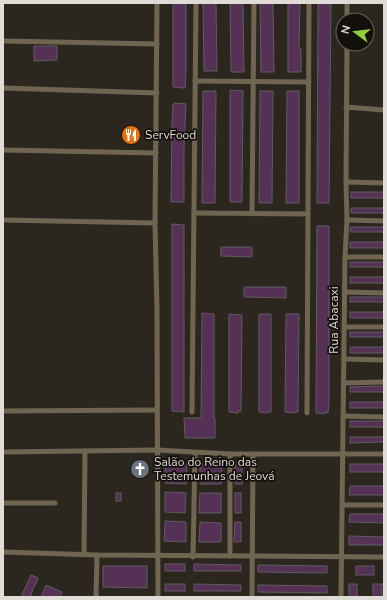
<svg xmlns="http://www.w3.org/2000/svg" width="387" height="600" viewBox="0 0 387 600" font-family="'Nunito Sans',sans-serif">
	<rect width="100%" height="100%" fill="#2c271e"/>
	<g fill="#553255" stroke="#625a62">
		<polygon points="173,3 186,3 186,72 185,88 183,88 173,87"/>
		<polygon points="203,3 216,3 217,71 204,71"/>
		<polygon points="230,3 243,3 244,72 231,72"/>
		<polygon points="260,3 273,3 274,72 261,72"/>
		<polygon points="288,3 300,3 299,48 301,49 301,72 288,72"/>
		<polygon points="318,3 331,3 329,203 317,203"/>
		<polygon points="34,46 57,46 57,60 34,61"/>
		<polygon points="230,90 243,91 242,202 230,202"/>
		<polygon points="203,91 216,91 215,203 202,203"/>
		<polygon points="260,91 273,91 272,203 259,203"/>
		<polygon points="287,91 299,91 299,203 286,203"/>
		<polygon points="175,103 186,104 184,150 184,202 171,202 172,120 173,104"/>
		<rect x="351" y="192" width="33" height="6"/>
		<rect x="351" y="208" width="33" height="5"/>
		<polygon points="172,224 184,225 184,412 172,411"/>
		<polygon points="317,226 329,226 329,403 328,413 325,412 325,414 316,413"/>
		<polygon points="351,227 384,227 384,232 350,232"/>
		<rect x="350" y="242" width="34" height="6"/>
		<polygon points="221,247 252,247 252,257 221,256"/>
		<rect x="350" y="262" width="34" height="5"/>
		<rect x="350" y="277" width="34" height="6"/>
		<polygon points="244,287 286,287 286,298 244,297"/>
		<rect x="350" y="297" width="34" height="5"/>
		<rect x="350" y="312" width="34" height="6"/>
		<polygon points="202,313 214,314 214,418 215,418 215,438 185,438 184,418 201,418"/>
		<polygon points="229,314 242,315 241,411 238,411 238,413 229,412"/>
		<polygon points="259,314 271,314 271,412 268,412 268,413 259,412"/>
		<polygon points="286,314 299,314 298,412 295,412 294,413 285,412"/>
		<rect x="350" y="332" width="34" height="5"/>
		<rect x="350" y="347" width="34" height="6"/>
		<polygon points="384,386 384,392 350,392 350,387"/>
		<rect x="350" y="402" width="34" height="6"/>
		<rect x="350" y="421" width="34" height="6"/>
		<polygon points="350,437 384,437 384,442 350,443"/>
		<polygon points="165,464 187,464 186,484 165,483"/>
		<polygon points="200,464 222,464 221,484 200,484"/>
		<rect x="235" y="464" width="7" height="20"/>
		<rect x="350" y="464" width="34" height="8"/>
		<polygon points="132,465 148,465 148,473 132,474"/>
		<polygon points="350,486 384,486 384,495 349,495"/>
		<polygon points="165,492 186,493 185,513 165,512"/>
		<rect x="116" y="493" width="5" height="8"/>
		<polygon points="200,493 221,493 221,513 199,513"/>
		<rect x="235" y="493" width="6" height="20"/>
		<polygon points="350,514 384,514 384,523 349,522"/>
		<polygon points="165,521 186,522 186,542 164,541"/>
		<polygon points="200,522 221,523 221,542 199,542"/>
		<polygon points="235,522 241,522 241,542 234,542"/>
		<polygon points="349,536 384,537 384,545 349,545"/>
		<rect x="165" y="564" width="20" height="7"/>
		<polygon points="194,564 241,565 241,571 194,571"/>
		<polygon points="258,565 327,566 327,573 258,572"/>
		<polygon points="103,566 147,566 147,588 103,587"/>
		<rect x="356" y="566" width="18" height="9"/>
		<polygon points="31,575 38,578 30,597 21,597"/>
		<rect x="165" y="584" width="20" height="7"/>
		<polygon points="194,584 241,585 241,591 194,591"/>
		<rect x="349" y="584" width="8" height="13"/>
		<rect x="373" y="584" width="9" height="13"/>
		<polygon points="46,585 62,592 60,597 41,597"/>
		<polygon points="258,585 327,586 327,593 258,592"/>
	</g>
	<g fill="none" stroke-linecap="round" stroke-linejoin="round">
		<g stroke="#706551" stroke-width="5">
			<polyline points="157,3 155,223 157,309 158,597"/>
			<polyline points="347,20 347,3"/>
			<polyline points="3,41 157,44"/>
			<polyline points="195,81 309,82"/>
			<polyline points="3,88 157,93"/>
			<polyline points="346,107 384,110"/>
			<polyline points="3,150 156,153"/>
			<polyline points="346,182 384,183"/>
			<polyline points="194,213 308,214"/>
			<polyline points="252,214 254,3"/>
			<polyline points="3,220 155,223"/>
			<polyline points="347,220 384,221"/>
			<polyline points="345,257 384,257"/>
			<polyline points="345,292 384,293"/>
			<polyline points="345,327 384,327"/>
			<polyline points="344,359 384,360"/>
			<polyline points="344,383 384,382"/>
			<polyline points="3,411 157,410"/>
			<polyline points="192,412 196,3"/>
			<polyline points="307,413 309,3"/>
			<polyline points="343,416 384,417"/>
			<polyline points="3,452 157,450 230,454 384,454"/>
			<polyline points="3,503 55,503"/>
			<polyline points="343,505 384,505"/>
			<polyline points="3,552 97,555 384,557"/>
			<polyline points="84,554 85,451"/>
			<polyline points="230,556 230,454"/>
			<polyline points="193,557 195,453"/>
			<polyline points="96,597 97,555"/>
			<polyline points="252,597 253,454"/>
			<polyline points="341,597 345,257 347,220 346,182 347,44"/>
		</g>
	</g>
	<defs>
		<g id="restaurant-disc" transform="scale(1)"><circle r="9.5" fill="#e8710a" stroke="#13100c"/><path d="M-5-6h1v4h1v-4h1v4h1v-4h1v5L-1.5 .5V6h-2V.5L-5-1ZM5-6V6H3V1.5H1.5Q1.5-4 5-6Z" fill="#fff"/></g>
		<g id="church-disc" transform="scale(1)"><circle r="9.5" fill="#6b7280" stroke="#13100c"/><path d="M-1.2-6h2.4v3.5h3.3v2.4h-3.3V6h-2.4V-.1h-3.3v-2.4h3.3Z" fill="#fff"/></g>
	</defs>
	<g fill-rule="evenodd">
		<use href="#restaurant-disc" x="131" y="135"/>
		<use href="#church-disc" x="140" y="469"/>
	</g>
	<g text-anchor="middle" stroke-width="3.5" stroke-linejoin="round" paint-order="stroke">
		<g font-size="12" fill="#dfdbd6" stroke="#13100c" text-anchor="start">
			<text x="145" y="139">ServFood</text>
			<text x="154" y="466">Salão do Reino das<tspan x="154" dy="14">Testemunhas de Jeová</tspan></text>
		</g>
		<g font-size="12" fill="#dfdbd6" stroke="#13100c">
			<text transform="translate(334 320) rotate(-90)" y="4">Rua Abacaxi</text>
		</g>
	</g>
	<rect width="387" height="600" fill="none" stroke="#dfdbd6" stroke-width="8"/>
	<g transform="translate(355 32) rotate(285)"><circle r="19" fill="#13100c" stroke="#65615d"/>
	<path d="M0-3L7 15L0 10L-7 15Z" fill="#93cd3e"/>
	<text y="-6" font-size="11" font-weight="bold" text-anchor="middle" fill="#dfdbd6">N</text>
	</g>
</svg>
